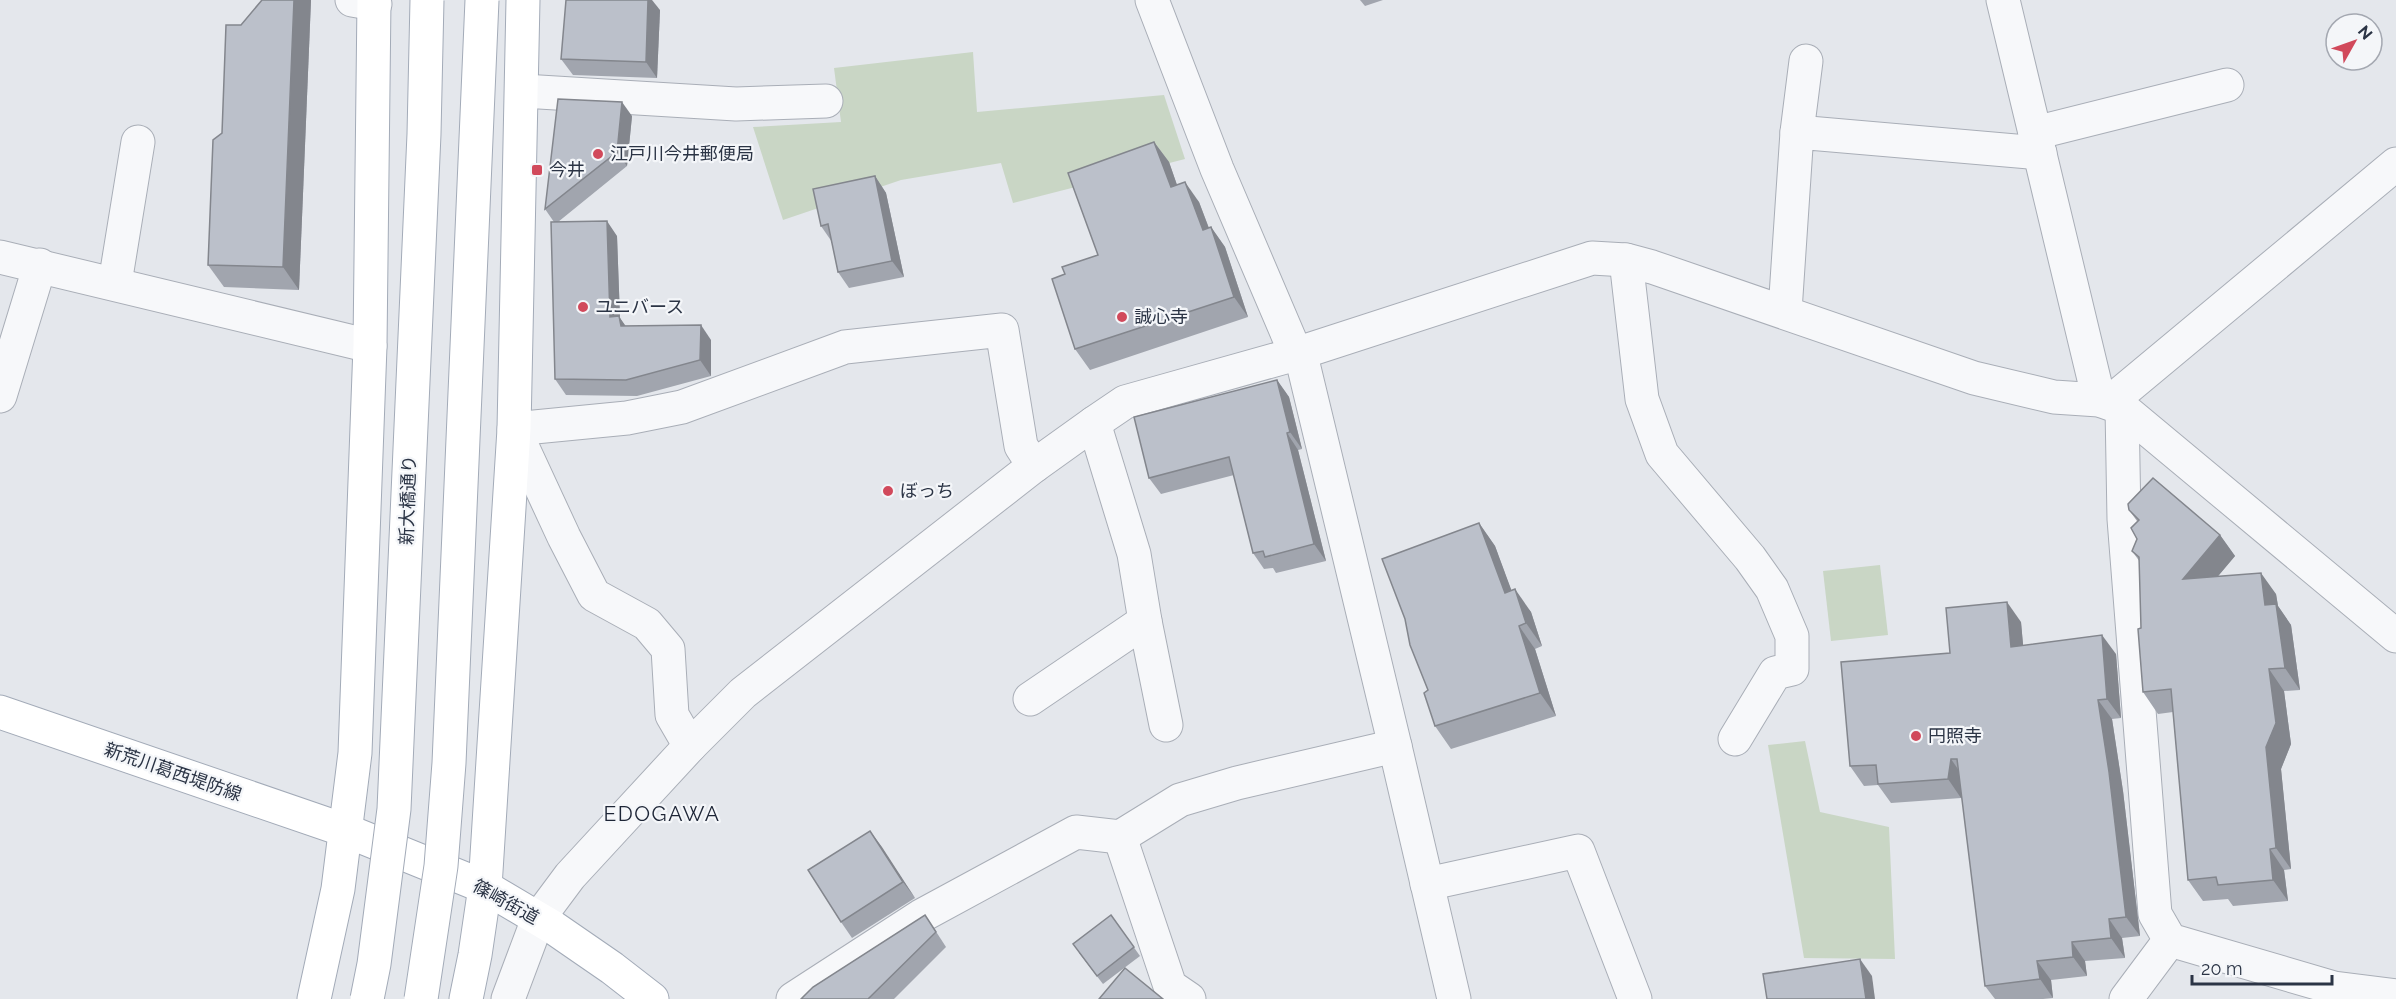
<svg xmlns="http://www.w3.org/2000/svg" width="2396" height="999" viewBox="0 0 2396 999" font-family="Raleway,'Noto Sans JP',sans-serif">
	<rect width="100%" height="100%" fill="#e4e7ec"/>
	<g fill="#c9d6c5">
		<polygon points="973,52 977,112 1164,95 1185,159 1013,203 1001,163 901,180 783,220 753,127 841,122 834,68"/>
		<polygon points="1880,565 1888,635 1831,641 1823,571"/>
		<polygon points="1805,741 1820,812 1889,827 1895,959 1804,958 1768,745"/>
	</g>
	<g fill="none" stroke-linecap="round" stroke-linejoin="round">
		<g stroke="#a9aeb7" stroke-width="35">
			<g id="minor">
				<polyline points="352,0 375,4"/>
				<polyline points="1152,0 1217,169 1296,354"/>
				<polyline points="2003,0 2099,400"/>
				<polyline points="523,91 736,104 826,101"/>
				<polyline points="1797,132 1806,61"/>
				<polyline points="2035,133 2227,85"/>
				<polyline points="0,257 370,346"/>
				<polyline points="1626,260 1642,399 1662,454 1750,558 1772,589 1792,636 1792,669 1775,673 1735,739"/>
				<polyline points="115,283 138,142"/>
				<polyline points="1785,311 1797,132 2040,153"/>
				<polyline points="1300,351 1395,746 1454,999"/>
				<polyline points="0,396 40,265"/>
				<polyline points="2109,403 2396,164"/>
				<polyline points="2122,408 2124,519 2155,914 2170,940 2334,988 2396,996"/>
				<polyline points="1094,423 1134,554 1145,621 1166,725"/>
				<polyline points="1030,699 1145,621"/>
				<polyline points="690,746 672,715 668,649 647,624 594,595 564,537 514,429 627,418 682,407 845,347 1002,330 1021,446 1034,466"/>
				<polyline points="1120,837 1170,986 1189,999"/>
				<polyline points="1427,884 1578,851 1635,999"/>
				<polyline points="508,999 538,919 570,876 690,746 743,693 1034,466 1094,423 1125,402 1296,354 1592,258 1626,260 1652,267 1974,378 2054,397 2099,400 2122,408 2396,636"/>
				<polyline points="793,999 921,916 1076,832 1120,837 1180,800 1237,783 1395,746"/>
				<polyline points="2126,999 2170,940"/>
			</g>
		</g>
		<g stroke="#a3abb8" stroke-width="35">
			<g id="major">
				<polyline points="0,712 347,831 485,887 554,928 612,968 652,999"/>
				<polyline points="314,999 338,889 355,753 370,346 374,0"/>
				<polyline points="466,999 475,955 485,887 514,429 523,0"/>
			</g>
		</g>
		<use href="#minor" stroke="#f7f8fa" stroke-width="33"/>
		<use href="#major" stroke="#fff" stroke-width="33"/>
		<g stroke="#a3abb8" stroke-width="35" stroke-linecap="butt">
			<g id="major-bridge">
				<polyline points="367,999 374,964 394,809 424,134 427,0"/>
				<polyline points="421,999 441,866 449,763 482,0"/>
			</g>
		</g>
		<use href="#major-bridge" stroke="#fff" stroke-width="33"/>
	</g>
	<g fill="#a1a5ae">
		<polygon points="262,0 311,0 299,290 224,287 208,265 222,133"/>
		<polygon points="1360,0 1383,0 1365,6"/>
		<polygon points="660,10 657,78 573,75 561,59"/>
		<polygon points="632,116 627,166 558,222 617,236 620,318 625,326 711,340 711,376 637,396 566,395 555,379 554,222 545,209"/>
		<polygon points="1154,142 1169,162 1177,185 1199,202 1209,228 1211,227 1225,247 1248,317 1090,370 1075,349 1065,274 1098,255"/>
		<polygon points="875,176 886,193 904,277 849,288 838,272 832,242 821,226"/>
		<polygon points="1277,380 1289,397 1302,449 1298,450 1326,561 1276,573 1273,568 1264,569 1253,553 1234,475 1161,494 1149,478"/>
		<polygon points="2129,510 2220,535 2235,556 2218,576 2276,594 2278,606 2291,625 2300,690 2284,691 2291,744 2281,769 2291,869 2284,870 2288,901 2233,906 2228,899 2203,901 2188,880 2173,712 2158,714 2143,692 2140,562 2132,551 2137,539 2137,521"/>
		<polygon points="1479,523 1495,546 1511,590 1531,612 1542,646 1535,649 1556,716 1451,749 1435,726 1428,690"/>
		<polygon points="2021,622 2023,645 2116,654 2121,718 2112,719 2123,791 2140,936 2122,938 2125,958 2085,961 2087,976 2051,980 2053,998 2043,999 1995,999 1985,986 1962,796 1961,798 1891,803 1878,785 1864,786 1850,766 1950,653"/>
		<polygon points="870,831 915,898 852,938 841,922"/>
		<polygon points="1111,915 1140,956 1103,984 1079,953"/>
		<polygon points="935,930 946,947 894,999 801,999"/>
	</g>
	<g fill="#83868d">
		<polygon points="294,0 311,0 299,290 283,267"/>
		<polygon points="648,0 652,0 660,10 657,78 646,62"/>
		<polygon points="622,102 632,116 627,166 617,152"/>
		<polygon points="1154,142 1169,162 1185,208 1171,187"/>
		<polygon points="875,176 886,193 904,277 892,261"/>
		<polygon points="1185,182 1199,202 1217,250 1203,230"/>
		<polygon points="607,221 617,236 620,318 630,332 631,341 610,317"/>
		<polygon points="1211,227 1225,247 1248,317 1234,297"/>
		<polygon points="701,325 711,340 711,376 700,360"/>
		<polygon points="1277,380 1289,397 1302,449 1290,432"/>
		<polygon points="1287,433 1298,450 1326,561 1314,544"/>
		<polygon points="1479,523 1495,546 1521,616 1505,593"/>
		<polygon points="2220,535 2235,556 2198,600 2183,579"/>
		<polygon points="2261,573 2276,594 2278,606 2291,625 2300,690 2285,668 2265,605"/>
		<polygon points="1515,589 1531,612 1542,646 1526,623"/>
		<polygon points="2007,602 2021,622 2025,666 2011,647"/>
		<polygon points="1519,626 1535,649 1556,716 1540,693"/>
		<polygon points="2102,635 2116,654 2121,718 2107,699"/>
		<polygon points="2269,669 2284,691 2291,744 2281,769 2291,869 2276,848 2266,747"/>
		<polygon points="2098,700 2112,719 2123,791 2140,936 2126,917"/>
		<polygon points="1951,759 1964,778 1961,798 1948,779"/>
		<polygon points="870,831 882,847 915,898 903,882"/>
		<polygon points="2270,849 2284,870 2288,901 2273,880"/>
		<polygon points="2109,919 2122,938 2125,958 2111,938"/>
		<polygon points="2072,942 2085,961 2087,976 2073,957"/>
		<polygon points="1860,959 1872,976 1875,999 1866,999"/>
		<polygon points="2037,961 2051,980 2053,998 2040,979"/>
	</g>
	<g fill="#bbc0ca" stroke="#83868d" stroke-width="1.5">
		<polygon points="262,0 294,0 283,267 208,265 213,140 222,133 226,25 241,25"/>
		<polygon points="566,0 648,0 646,62 561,59"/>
		<polygon points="558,99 622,102 617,152 545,209"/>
		<polygon points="1154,142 1171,187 1185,182 1203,230 1211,227 1234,297 1075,349 1052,279 1065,274 1062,267 1098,255 1068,173"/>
		<polygon points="875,176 892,261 838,272 828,224 821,226 813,189"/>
		<polygon points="607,221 610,317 619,316 621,326 701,325 700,360 626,380 555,379 551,222"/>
		<polygon points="1277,380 1290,432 1287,433 1314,544 1265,557 1263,551 1253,553 1229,457 1149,478 1134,417"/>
		<polygon points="2153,478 2220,535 2183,579 2261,573 2265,605 2276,604 2285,668 2269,669 2276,723 2266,747 2276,848 2270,849 2273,880 2218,885 2216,877 2188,880 2171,689 2143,692 2138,629 2141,628 2139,557 2132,551 2137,539 2131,528 2139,520 2129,510 2128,504"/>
		<polygon points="1479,523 1505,593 1515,589 1526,623 1519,626 1540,693 1435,726 1424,693 1428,690 1410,645 1405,619 1382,559"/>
		<polygon points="2007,602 2011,647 2102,635 2107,699 2098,700 2109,772 2126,917 2109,919 2111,938 2072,942 2073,957 2037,961 2040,979 1985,986 1957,759 1951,759 1948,779 1878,784 1876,765 1850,766 1841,662 1950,653 1946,608"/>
		<polygon points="870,831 903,882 841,922 808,870"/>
		<polygon points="925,915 936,932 868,999 801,999 813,987"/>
		<polygon points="1111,915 1134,947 1097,976 1073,944"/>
		<polygon points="1860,959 1866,999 1767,999 1763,974"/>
		<polygon points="1125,968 1163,999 1099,999"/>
	</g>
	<g fill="#d1495b" stroke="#f4f6f9" stroke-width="2">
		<circle cx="598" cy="154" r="6"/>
		<rect x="531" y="164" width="12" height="12" rx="3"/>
		<circle cx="583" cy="307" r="6"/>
		<circle cx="1122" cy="317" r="6"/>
		<circle cx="888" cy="491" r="6"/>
		<circle cx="1916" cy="736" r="6"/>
	</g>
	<g text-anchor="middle" stroke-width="4.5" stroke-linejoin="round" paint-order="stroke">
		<g font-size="18" fill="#2b3445" stroke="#f4f6f9" text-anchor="start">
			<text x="610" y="160">江戸川今井郵便局</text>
			<text x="549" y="176">今井</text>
			<text x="595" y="313">ユニバース</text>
			<text x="1134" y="323">誠心寺</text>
			<text x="900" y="497">ぼっち</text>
			<text x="1928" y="742">円照寺</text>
		</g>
		<g font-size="18" fill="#2b3445" stroke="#f4f6f9">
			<text transform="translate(408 500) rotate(-88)" y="6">新大橋通り</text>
			<text transform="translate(173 772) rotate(19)" y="6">新荒川葛西堤防線</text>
			<text transform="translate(506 902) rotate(29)" y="6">篠崎街道</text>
		</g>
		<g font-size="21" letter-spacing="1.5" fill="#1d2536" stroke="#f4f6f9">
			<text x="662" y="821">EDOGAWA</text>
		</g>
	</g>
	<g transform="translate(2354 42) rotate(50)"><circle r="28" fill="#f4f6f9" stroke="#a4a8b1" stroke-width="1.5"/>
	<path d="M0-4.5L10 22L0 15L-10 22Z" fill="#d1495b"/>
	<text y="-9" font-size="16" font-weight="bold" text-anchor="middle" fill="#2b3445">N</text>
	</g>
	<path d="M2192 975v9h140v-9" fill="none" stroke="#2b3445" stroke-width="3"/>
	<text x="2201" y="975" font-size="18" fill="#2b3445" stroke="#f4f6f9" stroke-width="4.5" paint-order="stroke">20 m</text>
</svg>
